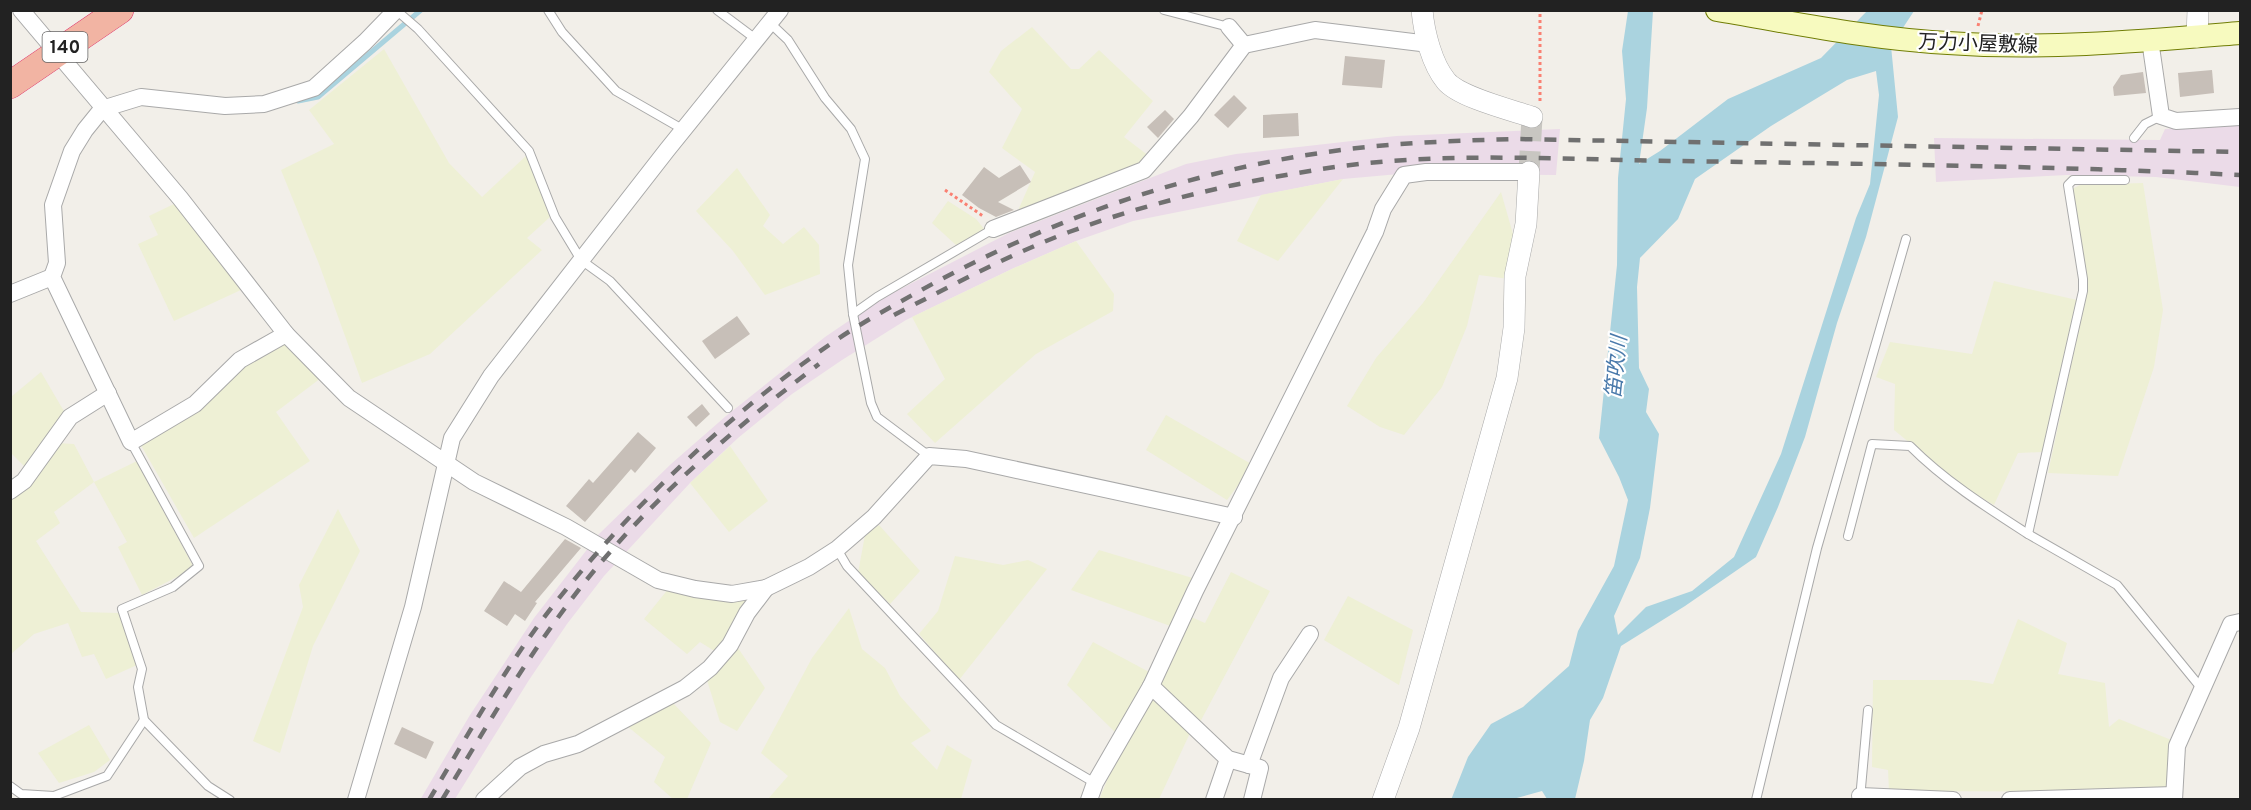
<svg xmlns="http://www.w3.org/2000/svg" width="2251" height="810" viewBox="0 0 2251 810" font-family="Overpass,'Noto Sans JP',sans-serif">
	<rect width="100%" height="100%" fill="#f2efe9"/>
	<g fill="#ebdbe8">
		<polygon points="2240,124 2240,187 2156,177 2067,175 1936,182 1934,138 2160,140 2165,129"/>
		<polygon points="1560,129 1556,175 1399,174 1343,179 1133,221 1076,241 1014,268 906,320 842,360 792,394 738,438 690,483 604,576 567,624 529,680 455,799 420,800 470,715 534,618 599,534 671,464 726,416 825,337 881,299 1009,233 1186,164 1236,154 1396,136"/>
	</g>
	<g fill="#eef0d5">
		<polygon points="1032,27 1071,69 1079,69 1099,50 1153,101 1124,137 1149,156 1141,166 1016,215 1035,172 1002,148 1022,109 989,72 1001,51"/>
		<polygon points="384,49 449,163 482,197 527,155 550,217 527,238 542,250 430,354 362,383 319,264 281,170 334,144 309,110"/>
		<polygon points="737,168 770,215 763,226 783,244 804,227 819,245 820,274 765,295 733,251 696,211"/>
		<polygon points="1343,179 1278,261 1237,241 1261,195"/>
		<polygon points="2143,183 2163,310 2154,367 2118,476 2048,473 2087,290 2072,189 2080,185"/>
		<polygon points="1501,192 1513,234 1509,279 1479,275 1467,326 1442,387 1404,435 1380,427 1347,406 1376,358 1423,303"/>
		<polygon points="948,201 976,219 985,230 956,245 932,223"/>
		<polygon points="176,203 243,289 174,321 138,244 158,235 149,216"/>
		<polygon points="1076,241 1114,294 1113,311 1036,354 935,443 907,414 945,379 912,317 1014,268"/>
		<polygon points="1994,281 2077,300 2042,452 2018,453 1994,505 1966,489 1894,430 1895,384 1876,377 1890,342 1972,354"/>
		<polygon points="285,340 321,378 276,412 310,461 194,538 138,440 251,357"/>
		<polygon points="41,372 65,413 26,468 11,453 11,397"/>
		<polygon points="1166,415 1253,465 1227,500 1146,450"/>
		<polygon points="57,443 74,444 94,482 137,461 194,568 142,595 118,547 127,542 94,482 54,512 60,523 36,541 81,612 119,613 137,665 106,679 94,654 82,657 68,623 34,634 11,654 11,498"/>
		<polygon points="730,446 768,501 729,532 690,483"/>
		<polygon points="338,509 360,551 313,646 280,753 253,741 303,607 299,585"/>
		<polygon points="879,525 920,571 890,604 858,573 865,535"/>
		<polygon points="1099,550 1196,579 1173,627 1071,590"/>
		<polygon points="955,556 1003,565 1028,560 1047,569 959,680 919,634 938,611"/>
		<polygon points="1231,572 1270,591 1199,724 1157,683 1189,616 1205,623"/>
		<polygon points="669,588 745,597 751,601 716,652 700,642 687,654 644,619"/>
		<polygon points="1348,596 1413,630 1399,685 1324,640"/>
		<polygon points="849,608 862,649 885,668 900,696 931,731 911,743 937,770 947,745 972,760 961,799 768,799 788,776 761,753 812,658"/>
		<polygon points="2018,619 2067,643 2058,674 2105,683 2109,727 2119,719 2174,741 2168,792 1889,791 1888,770 1872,767 1873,680 1969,680 1993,684"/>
		<polygon points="1093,642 1151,673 1116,733 1067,685"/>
		<polygon points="736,645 765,688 737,731 720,722 706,677"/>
		<polygon points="1152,696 1191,731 1159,799 1099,800 1108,778"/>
		<polygon points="672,702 711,743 687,799 673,799 654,782 665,757 627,726"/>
		<polygon points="89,725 110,760 94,772 59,783 38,753"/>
	</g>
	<path fill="#aad3df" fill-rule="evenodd" d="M 1628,11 L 1653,11 L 1647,108 L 1639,164 L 1660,151 L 1728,99 L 1821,58 L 1867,11 L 1914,11 L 1891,46 L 1898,117 L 1866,237 L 1837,323 L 1805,437 L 1778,507 L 1756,557 L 1685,606 L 1621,646 L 1603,698 L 1590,720 L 1584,761 L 1575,799 L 1547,799 L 1542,791 L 1513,799 L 1451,800 L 1468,757 L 1491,724 L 1523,707 L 1569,666 L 1578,631 L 1614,566 L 1628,500 L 1619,477 L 1599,438 L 1617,265 L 1618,178 L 1626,99 L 1622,51 ZM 1876,71 L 1879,95 L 1870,184 L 1856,218 L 1781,454 L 1734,557 L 1692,591 L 1646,607 L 1618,635 L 1614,616 L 1640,558 L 1650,508 L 1659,434 L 1646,412 L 1649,389 L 1639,368 L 1637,287 L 1640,258 L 1678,219 L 1695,179 L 1771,126 L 1847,80 Z"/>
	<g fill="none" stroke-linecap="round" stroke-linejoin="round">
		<polyline stroke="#aad3df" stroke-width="5" points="298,101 318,97 421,10"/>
	</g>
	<g fill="#c7bfb8">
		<polygon points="1345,56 1385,60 1382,88 1342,85"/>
		<polygon points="2212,70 2214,93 2180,97 2178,73"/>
		<polygon points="2143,72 2146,93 2114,96 2113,87 2121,75"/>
		<polygon points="1234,95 1247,108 1228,128 1214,115"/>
		<polygon points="1165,110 1174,119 1158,138 1147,127"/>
		<polygon points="1298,113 1299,136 1263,138 1263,115"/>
		<polygon points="1020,165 1031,182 998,202 1014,210 996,217 979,208 962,195 984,167 999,178"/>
		<polygon points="737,316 750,334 715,359 702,341"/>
		<polygon points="702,404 710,414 696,427 687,417"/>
		<polygon points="638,432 656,448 635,473 631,469 585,522 566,506 589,479 593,483"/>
		<polygon points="565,539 581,548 535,602 537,603 525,621 515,614 507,626 484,611 504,581 521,592"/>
		<polygon points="402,727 434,742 426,759 394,744"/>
	</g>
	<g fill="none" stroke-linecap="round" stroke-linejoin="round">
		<polyline stroke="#c8c6c1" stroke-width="21" stroke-dasharray="21 10" stroke-linecap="butt" points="1529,172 1532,117"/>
		<g stroke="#a9a9a9" stroke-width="10">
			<g id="service">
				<polyline points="396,10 418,29 529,151 555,217 581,260 610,281 728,408"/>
				<polyline points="548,10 562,32 616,91 684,130"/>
				<polyline points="717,10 757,40"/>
				<polyline points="1164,10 1229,27"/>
				<polyline points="770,23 788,40 825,98 851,129 865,159 848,265 853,314 871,403 877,417 929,456"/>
				<polyline points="2134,138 2145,124 2161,116"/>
				<polyline points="2125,180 2073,180 2068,185 2083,279 2083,291 2028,534 2117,585 2202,689"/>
				<polyline points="853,314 877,297 993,229"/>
				<polyline points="131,442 199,566 173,587 122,609 142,669 138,687 144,720 208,786 230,800"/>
				<path d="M 1848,536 L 1872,444 L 1910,446 C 1945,481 1986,507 2028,534"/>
				<polyline points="837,549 847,566 996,725 1095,783"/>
				<polyline points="10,786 21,794 54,796 107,776 144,720"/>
				<polyline points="1860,799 1868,710"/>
				<polyline points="1756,800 1817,548 1906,239"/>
			</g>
		</g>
		<g stroke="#a9a9a9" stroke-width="18">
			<g id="minor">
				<polyline points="21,10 180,198 286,334 349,398 474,482 566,527 658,580 695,589 732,594 766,588 809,567 837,549 874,517 929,456 966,459 1003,467 1234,517"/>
				<polyline points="2150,40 2161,116 2176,121 2240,117"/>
				<polyline points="1244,45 1315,30 1429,44"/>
				<polyline points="993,229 1144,170 1191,116 1244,45 1229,27"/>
				<polyline points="10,294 52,277"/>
				<polyline points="286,334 240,360 195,404 131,442 52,277 57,263 53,205 72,151 85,130 102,109 141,97 225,106 264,104 314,88 365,42 396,10"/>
				<polyline points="10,491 24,481 70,417 108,393"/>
				<polyline points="1151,686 1228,759 1260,768 1252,800"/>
				<polyline points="1249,765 1281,678 1310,634"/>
				<polyline points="1860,796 1953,800"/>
				<polyline points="356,800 413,607 452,438 491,376 667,150 780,10"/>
				<polyline points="484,800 520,767 544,754 578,744 685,688 710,668 730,645 747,613 766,588"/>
				<polyline points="1089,800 1095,783 1151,686 1195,591 1375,232 1383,209 1404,175 1426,172 1529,172"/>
				<polyline points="1214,800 1228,759"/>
				<polyline points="2010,800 2174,795"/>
				<polyline points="2174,800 2177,746 2231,624 2240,622"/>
			</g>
		</g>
		<g stroke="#a9a9a9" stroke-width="22">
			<g id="tertiary">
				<path d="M 1422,10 C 1424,33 1432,64 1446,81 C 1459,97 1511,110 1532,117"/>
				<polyline points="2197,37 2198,10"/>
				<polyline points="1383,800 1409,728 1507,378 1514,328 1515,276 1526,224 1529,172"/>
			</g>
		</g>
		<g stroke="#707d05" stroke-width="24">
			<path id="secondary" d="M 1717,10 C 1794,23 1871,39 1948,43 C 2046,50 2143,41 2240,33"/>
		</g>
		<g stroke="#dc2a67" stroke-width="28">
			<polyline id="trunk" points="10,85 120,10"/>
		</g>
		<g stroke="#fa8072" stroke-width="3" stroke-dasharray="3 3" stroke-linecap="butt">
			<polyline points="1978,26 1982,10"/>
			<polyline points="1540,101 1540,10"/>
			<polyline points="945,190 983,216"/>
		</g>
		<use href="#service" stroke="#fff" stroke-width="8"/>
		<use href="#minor" stroke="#fff" stroke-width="16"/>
		<use href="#tertiary" stroke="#fff" stroke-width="21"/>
		<use href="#secondary" stroke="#f7fabf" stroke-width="22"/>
		<use href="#trunk" stroke="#f2b4a3" stroke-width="27"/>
		<g stroke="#707070" stroke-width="4.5" stroke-dasharray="12 12" stroke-linecap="butt">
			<path d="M 894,315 C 951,286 1008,255 1069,232 C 1148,203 1232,183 1316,170 C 1432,150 1564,160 1681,161 C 1868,164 2054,166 2240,175"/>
			<path d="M 429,800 C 468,735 505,667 552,607 C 631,507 724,418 829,345 C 856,326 887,309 916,293 C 1041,223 1178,174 1320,153 C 1384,143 1449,141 1514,139 L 2240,152"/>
			<path d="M 442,800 C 494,714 544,627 610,552 C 672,481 744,421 819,364"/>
		</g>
	</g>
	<g text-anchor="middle" stroke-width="4.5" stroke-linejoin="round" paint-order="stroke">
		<rect fill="#fff" stroke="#646464" stroke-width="1.5" x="42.5" y="32" width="45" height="30" rx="4.5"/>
		<g font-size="18" font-weight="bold" fill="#222">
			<text x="65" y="53">140</text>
		</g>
		<g font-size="20" fill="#222" stroke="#fff">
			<text transform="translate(1978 43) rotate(2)" y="7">万力小屋敷線</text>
		</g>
		<g font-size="21" font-style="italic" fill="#4a7aab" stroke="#fff">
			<text transform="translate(1616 367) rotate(-84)" y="7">笛吹川</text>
		</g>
	</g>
	<rect width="2251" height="810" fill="none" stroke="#222222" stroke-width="24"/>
</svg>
